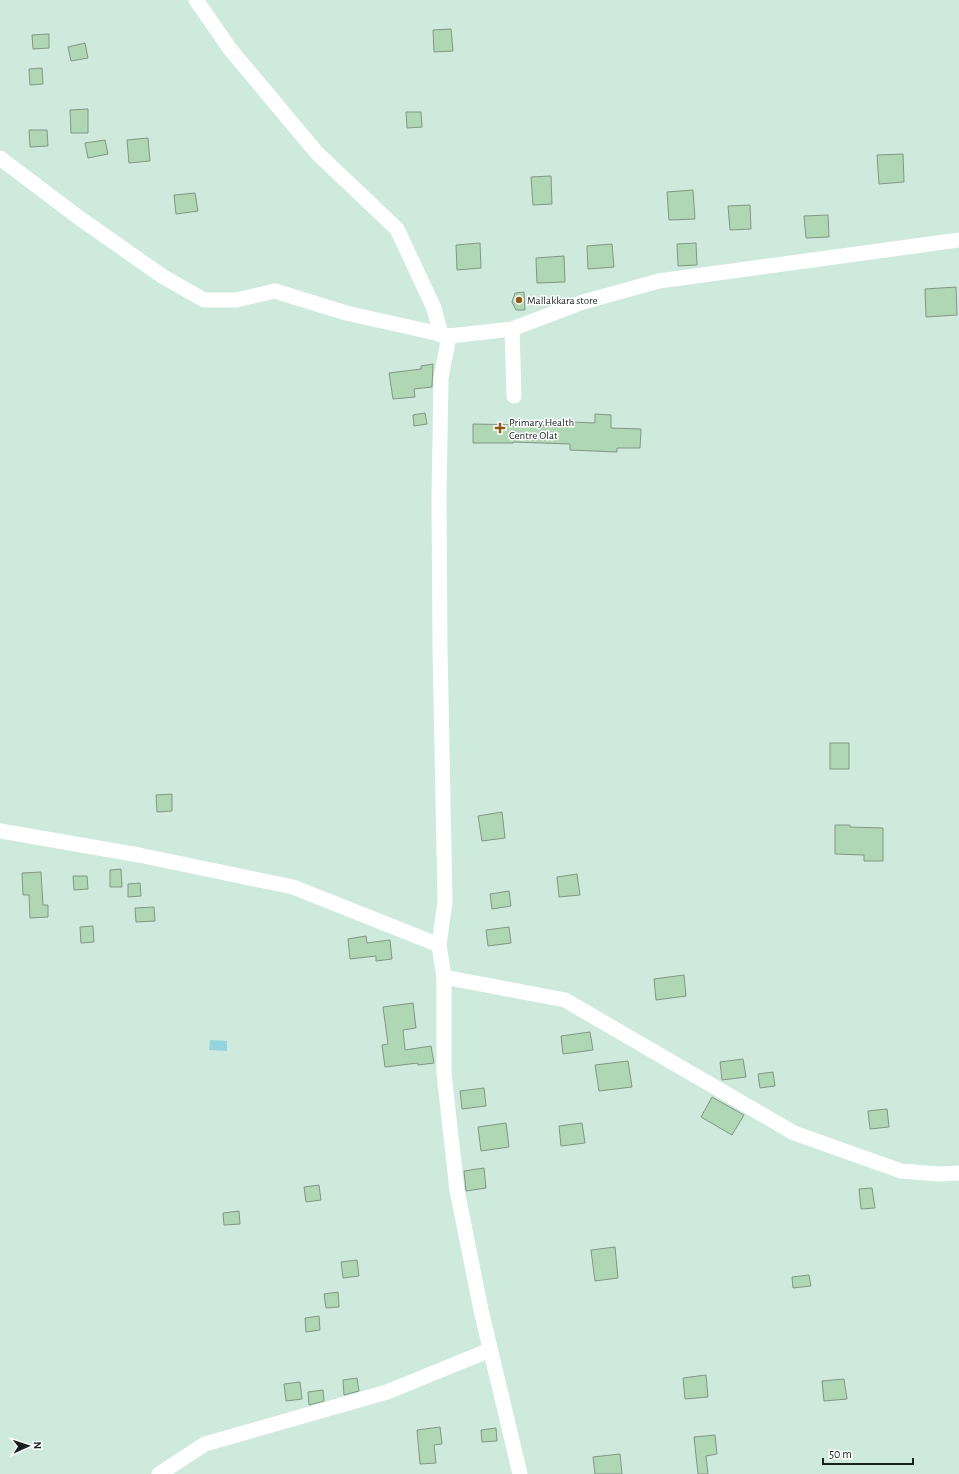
<svg xmlns="http://www.w3.org/2000/svg" width="959" height="1474" viewBox="0 0 959 1474" font-family="'Alegreya Sans',sans-serif">
	<rect width="100%" height="100%" fill="#cdeadd"/>
	<polygon fill="#95d3de" points="210,1040 227,1041 227,1051 209,1050"/>
	<g fill="#b0d7b3" stroke="#839684">
		<polygon points="451,29 453,51 434,52 433,30"/>
		<polygon points="49,34 49,48 33,49 32,35"/>
		<polygon points="85,43 88,58 71,61 68,47"/>
		<polygon points="42,68 43,84 30,85 29,69"/>
		<polygon points="88,109 88,133 71,133 70,110"/>
		<polygon points="406,112 421,112 422,127 407,128"/>
		<polygon points="29,130 47,130 48,146 30,147"/>
		<polygon points="148,138 150,161 129,163 127,140"/>
		<polygon points="105,140 108,154 88,158 85,143"/>
		<polygon points="903,154 904,182 879,184 877,155"/>
		<polygon points="551,176 552,204 533,205 531,177"/>
		<polygon points="693,190 695,219 669,220 667,192"/>
		<polygon points="195,193 198,211 176,214 174,195"/>
		<polygon points="750,205 751,229 730,230 728,206"/>
		<polygon points="828,215 829,237 806,238 804,216"/>
		<polygon points="480,243 481,268 457,270 456,245"/>
		<polygon points="696,243 697,265 678,266 677,244"/>
		<polygon points="612,244 614,267 588,269 587,246"/>
		<polygon points="564,256 565,282 537,283 536,258"/>
		<polygon points="956,287 957,315 926,317 925,289"/>
		<polygon points="524,292 525,310 516,310 512,302 515,293"/>
		<polygon points="433,364 432,387 414,389 415,397 393,399 389,373 421,369 421,366"/>
		<polygon points="425,413 427,424 414,426 413,415"/>
		<polygon points="595,414 611,415 611,428 641,429 640,448 617,448 617,452 570,450 570,444 513,442 513,443 473,443 473,424 571,426 571,422 595,423"/>
		<rect x="830" y="743" width="19" height="26"/>
		<polygon points="172,794 172,811 157,812 156,795"/>
		<polygon points="502,812 505,838 482,841 478,816"/>
		<polygon points="835,825 850,825 850,827 883,828 883,861 864,861 864,855 835,854"/>
		<polygon points="121,869 122,887 110,887 110,870"/>
		<polygon points="41,872 43,905 48,905 48,917 30,918 29,895 23,895 22,873"/>
		<polygon points="577,874 580,895 559,897 557,877"/>
		<polygon points="73,876 87,876 88,889 74,890"/>
		<polygon points="140,883 141,896 128,897 128,884"/>
		<polygon points="509,891 511,906 492,909 490,894"/>
		<polygon points="154,907 155,921 136,922 135,908"/>
		<polygon points="93,926 94,942 81,943 80,927"/>
		<polygon points="509,927 511,943 488,946 486,930"/>
		<polygon points="366,936 367,943 390,940 392,959 376,961 376,956 350,959 348,939"/>
		<polygon points="684,975 686,996 656,1000 654,979"/>
		<polygon points="413,1003 416,1028 403,1030 405,1050 431,1046 434,1063 418,1065 418,1063 385,1067 382,1045 388,1044 383,1007"/>
		<polygon points="590,1032 593,1050 563,1054 561,1036"/>
		<polygon points="743,1059 746,1077 722,1080 720,1062"/>
		<polygon points="628,1061 632,1087 599,1091 595,1065"/>
		<polygon points="773,1072 775,1086 760,1088 758,1074"/>
		<polygon points="484,1088 486,1106 462,1109 460,1091"/>
		<polygon points="712,1097 744,1115 732,1135 701,1117"/>
		<polygon points="887,1109 889,1127 870,1129 868,1111"/>
		<polygon points="506,1123 509,1147 481,1151 478,1127"/>
		<polygon points="582,1123 585,1143 561,1146 559,1126"/>
		<polygon points="484,1168 486,1188 466,1191 464,1171"/>
		<polygon points="319,1185 321,1200 306,1202 304,1187"/>
		<polygon points="872,1188 875,1208 861,1209 859,1189"/>
		<polygon points="239,1211 240,1224 224,1225 223,1213"/>
		<polygon points="615,1247 618,1278 595,1281 591,1250"/>
		<polygon points="357,1260 359,1276 343,1278 341,1262"/>
		<polygon points="809,1275 811,1286 793,1288 792,1277"/>
		<polygon points="338,1292 339,1307 326,1308 324,1294"/>
		<polygon points="319,1316 320,1330 306,1332 305,1318"/>
		<polygon points="706,1375 708,1397 685,1399 683,1378"/>
		<polygon points="357,1378 359,1391 344,1395 343,1380"/>
		<polygon points="844,1379 847,1399 824,1401 822,1381"/>
		<polygon points="300,1382 302,1399 286,1401 284,1384"/>
		<polygon points="323,1390 324,1401 309,1405 308,1392"/>
		<polygon points="440,1427 442,1444 434,1445 436,1463 420,1464 417,1430"/>
		<polygon points="496,1428 497,1441 482,1442 481,1430"/>
		<polygon points="715,1435 717,1454 706,1456 708,1474 698,1474 694,1437"/>
		<polygon points="620,1454 622,1474 595,1474 593,1457"/>
	</g>
	<g fill="none" stroke-linecap="round" stroke-linejoin="round">
		<g stroke="#fff" stroke-width="15">
			<polyline points="196,0 230,49 317,153 397,229 434,308 441,335"/>
			<polyline points="0,158 78,217 162,276 204,300 236,300 275,291 346,313 449,336 512,329 583,302 659,281 959,240"/>
			<polyline points="512,329 514,396"/>
			<polyline points="449,336 441,378 439,498 440,648 445,902 439,945 444,977 444,1074 457,1190 481,1310 520,1474"/>
			<polyline points="0,831 139,855 293,887 439,945"/>
			<polyline points="444,977 565,1000 794,1133 901,1171 940,1174 959,1173"/>
			<polyline points="159,1474 205,1444 387,1392 490,1350"/>
		</g>
	</g>
	<g fill="#925914" stroke="#fff" stroke-width="1.5">
		<circle cx="519" cy="300" r="4"/>
		<path d="M498 422h4v4h4v4h-4v4h-4v-4h-4v-4h4z"/>
	</g>
	<g text-anchor="middle" stroke-width="3" stroke-linejoin="round" paint-order="stroke">
		<g font-size="11" fill="#18231f" stroke="#fff" text-anchor="start">
			<text x="527" y="304">Mallakkara store</text>
			<text x="509" y="426">Primary Health<tspan x="509" dy="13">Centre Olat</tspan></text>
		</g>
	</g>
	<g transform="translate(28 1446) rotate(87)" stroke="#ffffff" stroke-width="3" paint-order="stroke">
	<path d="M0-3L7 15L0 10L-7 15Z" fill="#18231f"/>
	<text y="-6" font-size="11" font-weight="bold" text-anchor="middle" fill="#18231f">N</text>
	</g>
	<path d="M823 1458v6h90v-6" fill="none" stroke="#18231f" stroke-width="2"/>
	<text x="829" y="1458" font-size="12" fill="#18231f" stroke="#ffffff" stroke-width="3" paint-order="stroke">50 m</text>
</svg>
